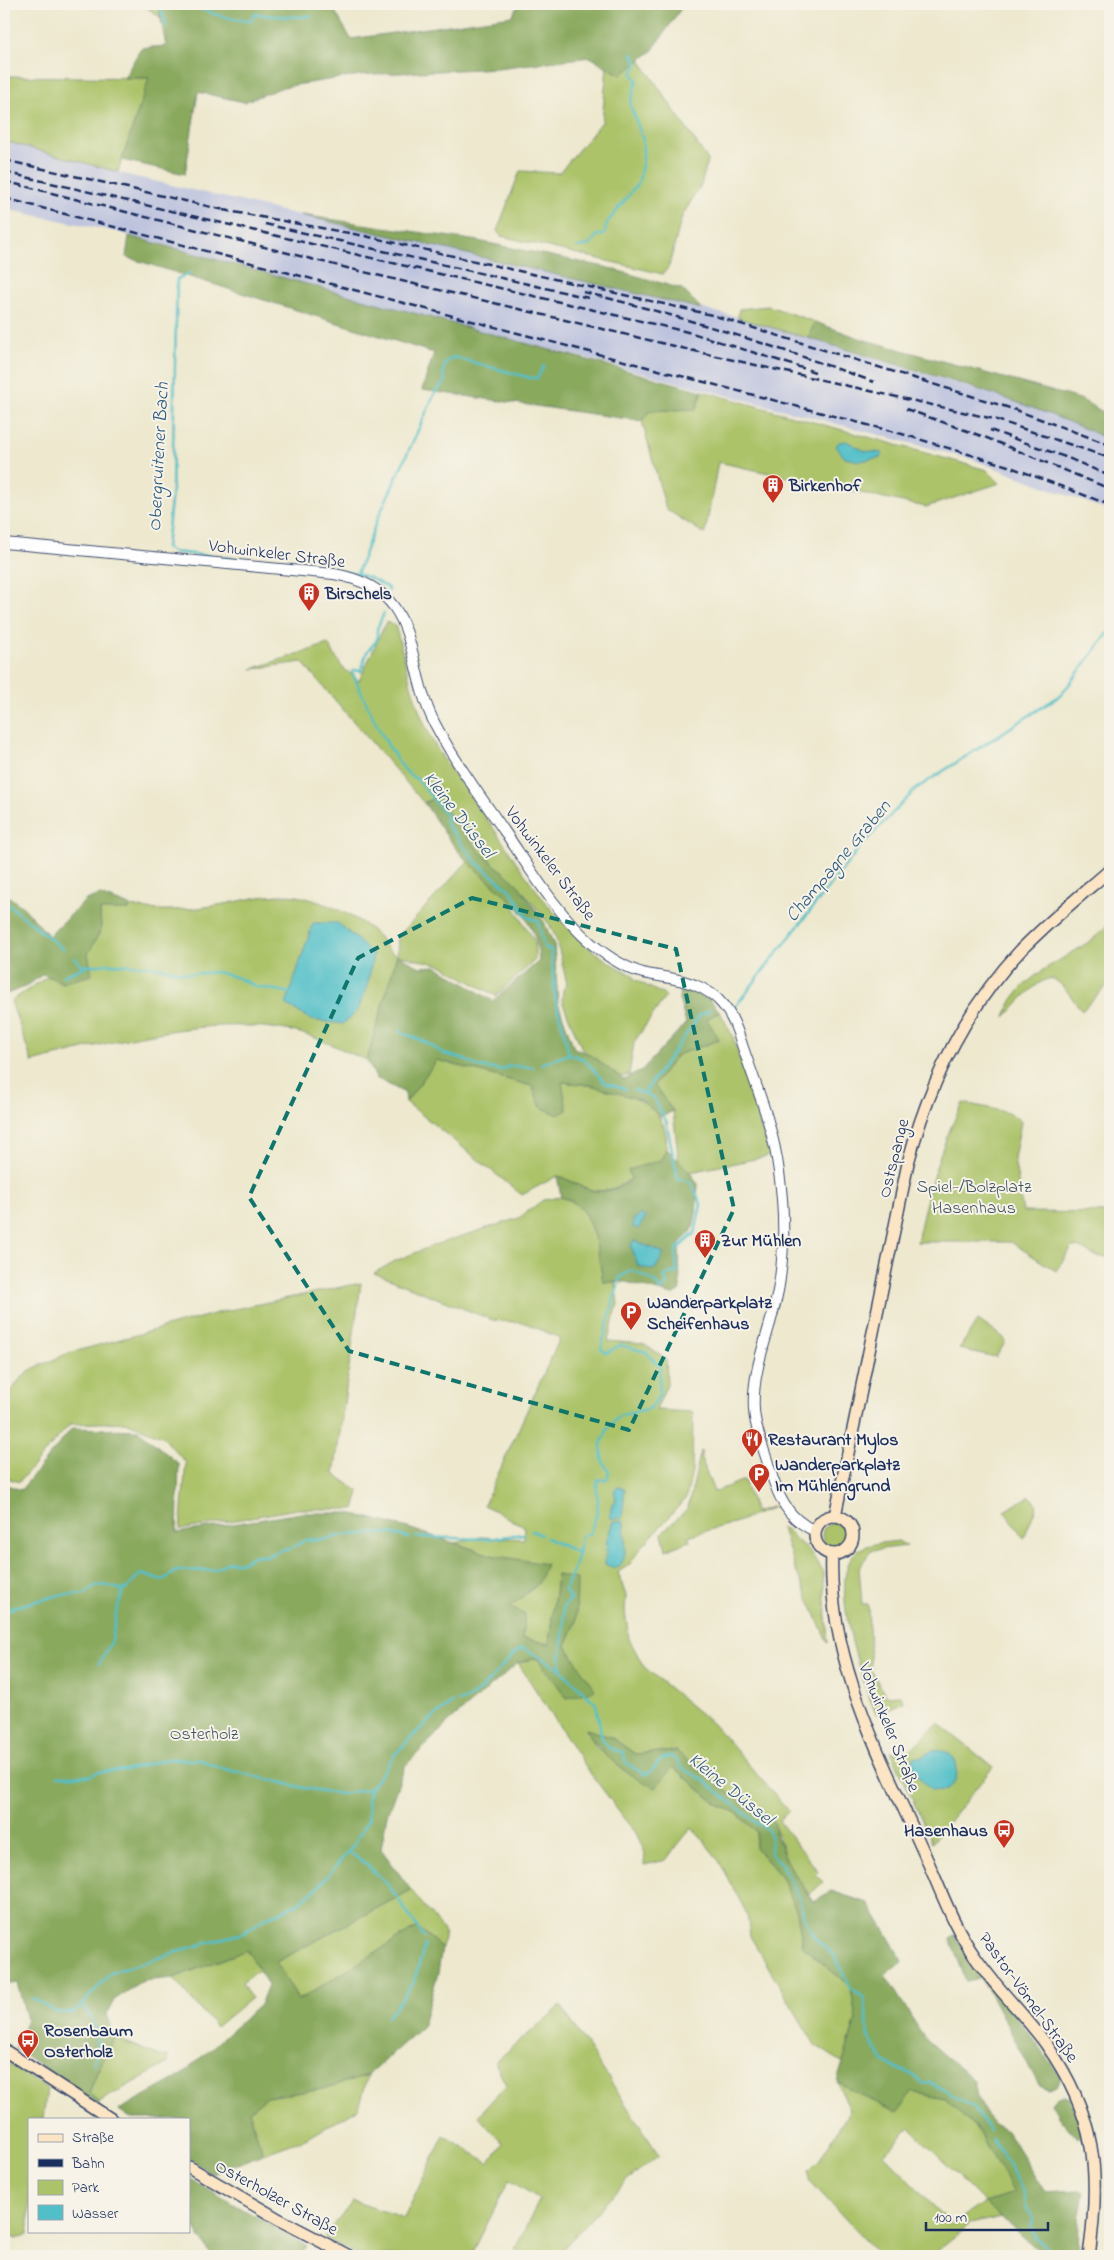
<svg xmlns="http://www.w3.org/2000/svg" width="1114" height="2260" viewBox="0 0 1114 2260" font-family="'Indie Flower',sans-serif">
	<rect width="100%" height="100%" fill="#f7f3e8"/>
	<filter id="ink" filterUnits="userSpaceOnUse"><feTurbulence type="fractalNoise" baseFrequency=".02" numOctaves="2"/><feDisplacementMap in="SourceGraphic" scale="10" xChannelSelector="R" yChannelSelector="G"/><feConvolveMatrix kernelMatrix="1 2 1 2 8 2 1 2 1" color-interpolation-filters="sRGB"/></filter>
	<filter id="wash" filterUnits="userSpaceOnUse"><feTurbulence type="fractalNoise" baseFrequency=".0096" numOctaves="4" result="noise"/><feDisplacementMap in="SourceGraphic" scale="20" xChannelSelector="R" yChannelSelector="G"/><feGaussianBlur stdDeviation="1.12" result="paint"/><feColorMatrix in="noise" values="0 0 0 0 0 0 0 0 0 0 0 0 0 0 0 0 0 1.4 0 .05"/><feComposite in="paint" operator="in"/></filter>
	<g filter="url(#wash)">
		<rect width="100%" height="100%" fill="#ede8ce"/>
		<polygon fill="#bdc3de" points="4,141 132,176 742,318 1014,401 1078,425 1110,440 1110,511 971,459 451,323 113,231 4,209"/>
		<g fill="#acc369" stroke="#647964" fill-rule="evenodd">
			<polygon points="142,4 158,4 161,18"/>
			<polygon points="640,60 708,160 701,185 682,216 669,266 663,274 501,236 497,231 520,171 559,173 602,122 607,67 621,75"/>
			<polygon points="4,76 149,78 118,172 4,141"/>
			<polygon points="769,306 815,322 808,338 738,318 739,309"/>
			<polygon points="702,391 987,470 1000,483 926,507 718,462 705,534 666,509 642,421 650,410 696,409"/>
			<path d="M 386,622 L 395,625 C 406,663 413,703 431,738 C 446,766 468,793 487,819 C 529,879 565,944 633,975 L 634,979 L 666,996 L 634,1042 L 629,1075 L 616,1078 L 582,1049 L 562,1001 L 563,990 L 567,984 L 557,941 L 550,925 L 518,885 L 478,850 L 436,797 L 424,803 L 302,662 L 252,669 L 328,644 L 342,667 L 359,681 Z"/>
			<path d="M 468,861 L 506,894 L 535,942 L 535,960 L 496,996 L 441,965 L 397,955 L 367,1060 C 344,1051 316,1036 292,1031 C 206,1014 116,1041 32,1062 L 11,1001 L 48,976 L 63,983 L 87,953 L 101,930 L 100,909 L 129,910 L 130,906 C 159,913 188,910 218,905 C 244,901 270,892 297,896 C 322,901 358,916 376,934 C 385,942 385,951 397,955 L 398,937 Z"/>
			<path d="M 1110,922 L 1110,982 L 1082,1011 C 1076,1004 1062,982 1053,979 C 1040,975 1014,1008 1005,1017 C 1020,966 1083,958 1110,922 Z"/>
			<polygon points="720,1012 733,1037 770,1156 690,1172 679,1163 673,1111 653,1085 677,1055 719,1040 706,1019"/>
			<path d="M 437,1060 L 532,1086 L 541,1107 L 567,1110 L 561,1082 C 595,1085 661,1093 666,1135 C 668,1158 660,1161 641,1172 C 626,1182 616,1191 596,1191 C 587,1190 569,1179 557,1176 L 522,1195 L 406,1102 Z"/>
			<path d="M 963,1103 C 977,1106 1015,1111 1021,1122 L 1014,1158 L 1023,1212 L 1110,1213 L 1110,1257 C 1091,1260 1084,1245 1072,1247 L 1056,1271 L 1011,1242 L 917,1242 C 927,1194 939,1147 963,1103 Z"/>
			<path d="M 561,1197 C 566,1199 572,1201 576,1204 C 593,1216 600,1261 603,1281 L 615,1282 L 618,1303 L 608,1341 L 643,1344 L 666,1359 L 667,1384 L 656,1410 L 693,1412 L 692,1472 L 686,1498 L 641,1548 L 629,1565 L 618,1572 L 626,1596 L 625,1611 L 629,1639 L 644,1667 L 713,1724 L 789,1811 L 779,1821 L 818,1871 L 815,1874 L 823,1882 L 809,1895 C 802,1884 794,1874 788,1862 C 775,1839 780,1812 748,1808 L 676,1751 L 635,1754 L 611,1737 L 586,1730 L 598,1749 L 673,1767 L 717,1804 L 735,1812 L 757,1832 L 755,1847 L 780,1875 L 797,1912 L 803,1947 L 851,1987 L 856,2019 L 843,2063 L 815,2045 L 750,1936 L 747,1914 L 718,1859 L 692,1827 L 666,1860 L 644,1865 L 645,1853 L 636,1833 L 590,1773 L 518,1663 L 537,1658 L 567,1698 L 565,1645 L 576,1622 L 576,1580 L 557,1575 L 549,1644 L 522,1638 L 509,1607 L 538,1584 L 491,1555 L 454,1543 L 481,1537 L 524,1539 L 525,1527 L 484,1505 L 560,1338 L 525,1323 L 492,1320 L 374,1273 L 395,1261 L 434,1245 L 519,1218 L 543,1200 Z"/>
			<polygon points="361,1283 334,1474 359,1492 354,1509 297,1509 180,1530 186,1463 162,1436 125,1422 70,1424 19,1482 4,1477 4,1402 19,1380 34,1368 69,1353 225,1311"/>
			<polygon points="978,1320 1004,1338 1005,1343 996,1357 959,1349"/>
			<polygon points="701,1451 701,1458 714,1492 744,1480 755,1512 776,1506 737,1522 688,1536 690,1541 666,1550 662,1533 688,1508"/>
			<polygon points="1030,1496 1037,1505 1024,1538 1004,1511"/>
			<circle cx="834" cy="1535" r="12"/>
			<polygon points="781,1526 811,1553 823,1572 828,1643 796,1571"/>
			<path d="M 898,1541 L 907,1546 L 872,1550 L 859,1567 L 862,1604 L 868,1604 L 871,1670 L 886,1696 L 901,1695 L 904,1702 L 876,1714 C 863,1682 825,1579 857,1551 C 868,1543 885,1543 898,1541 Z"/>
			<polygon points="938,1723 993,1767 932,1843 891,1751 905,1755"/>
			<polygon points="411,1890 445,1932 442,1948 417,1927 299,2000 276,1962"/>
			<polygon points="247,1950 259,1969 242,1983 251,1998 216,2027 173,1978"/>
			<polygon points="561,2006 659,2155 626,2181 556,2256 527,2256 515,2249 540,2199 509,2180 471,2256 361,2256 324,2238 353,2201 404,2218 444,2135 489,2163 503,2144 478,2116 506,2085 495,2062"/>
			<polygon points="115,2038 160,2056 168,2056 168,2063 99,2102 89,2094 98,2070"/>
			<polygon points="4,2061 47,2088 43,2119 29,2119 29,2226 28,2234 16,2239 4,2233"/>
			<polygon points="368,2075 359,2108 308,2138 263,2154 249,2111 266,2097 323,2089"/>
			<path d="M 837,2082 L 896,2112 L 913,2092 L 945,2099 L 976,2128 L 1014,2193 L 985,2202 L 1002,2217 L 970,2224 L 930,2256 L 880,2256 L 811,2182 L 808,2171 L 820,2159 L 850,2110 ZM 910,2128 L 984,2202 L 952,2225 L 884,2154 Z"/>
		</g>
		<g fill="#89a95d" stroke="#526c5e" fill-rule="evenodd">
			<polygon points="158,4 325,4 333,8 351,39 512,16 519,4 684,4 652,51 621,75 590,57 497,68 360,75 283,87 244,102 198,92 185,174 122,160 149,78 124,78 141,48 166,46"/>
			<polygon points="301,215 478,241 605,267 682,289 702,309"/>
			<polygon points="129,236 702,391 696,409 650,411 642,421 422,390 434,353 126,257"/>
			<path d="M 815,322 L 862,339 L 1080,399 L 1110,416 L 1110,440 C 1014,395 909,369 808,338 Z"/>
			<path d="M 436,797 L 478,850 L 518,885 L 544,922 L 554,945 L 558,1003 L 574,1048 L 589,1054 L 624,1080 L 642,1070 L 686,1023 L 679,999 L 681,984 L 710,1000 L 720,1012 L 707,1019 L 719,1040 L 677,1055 L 654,1085 L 673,1111 L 661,1117 L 641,1100 L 590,1085 L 562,1082 L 567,1110 L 558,1115 L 541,1107 L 532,1086 L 437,1060 L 406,1102 L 405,1093 L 376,1078 L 367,1060 L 397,955 L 420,967 L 436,966 L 493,1001 L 539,961 C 537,910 500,894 468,862 C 451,845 438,822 424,803 Z"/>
			<polygon points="4,893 24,908 49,936 86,900 100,895 130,906 129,910 100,910 101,930 88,954 92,975 63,983 43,974 27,986 4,995"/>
			<path d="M 667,1149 L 690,1172 L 698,1184 L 696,1213 L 692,1231 L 679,1244 L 680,1290 L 673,1295 L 626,1282 L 603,1282 C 600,1261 593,1216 576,1204 C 572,1201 566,1199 561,1197 L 557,1176 C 570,1179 579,1187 590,1190 C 603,1194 623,1188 631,1179 L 628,1170 L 661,1160 ZM 635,1241 L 649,1248 L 658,1263 L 656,1268 L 635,1259 Z"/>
			<polygon points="72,1428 138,1430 179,1464 177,1533 301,1513 349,1513 408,1528 491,1555 546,1564 538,1584 510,1607 525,1615 522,1638 549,1644 557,1575 577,1579 576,1622 566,1646 595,1690 567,1698 537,1658 518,1663 449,1722 405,1766 387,1815 381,1849 411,1890 276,1962 299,2000 417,1927 442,1948 438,1973 422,2027 368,2075 323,2089 266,2097 249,2111 263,2154 211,2174 189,2158 189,2119 132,2119 119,2110 179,2077 260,2005 268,1985 247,1950 173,1978 143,1981 114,2000 107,2014 115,2038 98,2070 89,2093 99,2102 98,2104 15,2048 27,2019 17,1983 4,1985 4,1484 21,1490"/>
			<path d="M 586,1729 L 611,1737 L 635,1754 L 676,1751 L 748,1808 L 761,1810 L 775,1824 L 776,1835 L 787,1862 L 813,1902 L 831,1891 L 868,1903 L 903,1961 L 885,1975 L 924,2037 L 974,2081 L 977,2098 L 992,2123 L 1007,2131 L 1045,2192 L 1080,2190 L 1084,2192 L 1079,2219 L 1078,2256 L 1045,2256 L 984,2202 L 1014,2193 L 976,2128 L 945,2099 L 913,2092 L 896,2113 L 837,2082 L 856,2019 L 851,1987 L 803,1947 L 797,1912 L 780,1875 L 755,1847 L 757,1832 L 735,1812 L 717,1804 L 673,1767 L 655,1788 C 625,1774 604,1758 586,1729 Z"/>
			<path d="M 954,1935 C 987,1984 1027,2028 1061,2077 L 1057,2086 L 1049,2089 L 1039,2085 L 991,1995 L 980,1978 L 966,1981 L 950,1938 Z"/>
			<polygon points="1063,2095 1069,2097 1081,2123 1083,2135 1077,2138 1059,2117 1051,2103 1054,2099"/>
			<polygon points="189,2178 307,2246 300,2256 214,2256 209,2252 189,2218"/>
		</g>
		<g fill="#51bfc8" stroke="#367793">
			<polygon points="846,441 865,451 882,453 882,457 860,461 845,458 836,446 839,442"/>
			<polygon points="313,923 338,923 373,954 368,984 358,1010 343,1024 311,1020 286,1004"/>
			<polygon points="640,1215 646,1217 638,1229 633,1227 633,1220"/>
			<polygon points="633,1241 635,1241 664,1253 656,1268 652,1270 638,1266 631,1246"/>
			<polygon points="618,1487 625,1489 622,1518 610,1518 611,1507 616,1500 614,1490"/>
			<path d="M 613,1521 L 622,1521 L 624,1524 C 625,1537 631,1579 605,1564 L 607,1540 Z"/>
			<path d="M 931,1751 C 934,1751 939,1750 943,1751 C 961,1755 962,1785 944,1790 C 940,1791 935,1790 932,1791 C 922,1781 910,1772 914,1757 L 921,1757 Z"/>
		</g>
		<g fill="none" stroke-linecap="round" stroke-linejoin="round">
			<g stroke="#51bfc8" stroke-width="2.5">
				<polyline points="159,4 166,26"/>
				<path d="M 190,4 C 209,14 227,19 249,21 L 256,14 C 272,16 295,18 311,16"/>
				<polyline points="161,9 167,4"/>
				<polyline points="577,247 590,245 597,235 604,235 607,223 639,182 643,159 643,140 630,104 637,80 632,74 637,62 632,54"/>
				<polyline points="190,273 177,279 172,491 166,548 173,552 306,566"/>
				<polyline points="341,571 357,574"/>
				<polyline points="389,591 387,587 370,578 357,574 377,520 436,391 445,382 443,372 446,362 453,357 531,378 537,378 544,366"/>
				<path d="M 384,613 L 377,629 L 377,640 L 367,652 L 361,671 L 355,670 L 352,672 C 363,695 395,772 417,779 L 446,815 L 446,824 L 476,862 L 512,892 L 527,917 L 538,921 L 544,947 L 551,950 L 555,997 L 569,1054 L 584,1059 L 605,1083 L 625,1089"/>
				<polyline points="4,901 63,949"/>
				<polyline points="75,958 81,965 86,966 109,964 152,966 190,974 217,972 238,978 257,987 293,993"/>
				<polyline points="63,976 84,967"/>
				<polyline points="735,1007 860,847 917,788 1061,695 1110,631"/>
				<polyline points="399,1031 427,1043 444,1054 461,1058 479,1067 501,1070 510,1066 533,1067"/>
				<polyline points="541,1064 569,1054"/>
				<path d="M 634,1090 L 654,1098 L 666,1121 L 678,1179 L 691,1182 L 701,1204 L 695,1233 L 676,1250 L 677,1273 L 670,1273 L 664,1277 L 667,1284 L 661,1291 L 654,1281 L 632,1270 L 620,1277 L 601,1349 L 607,1353 L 620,1345 L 646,1352 L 660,1367 L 659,1395 L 651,1408 L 619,1416 L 608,1428 L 601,1444 L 602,1460 L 609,1472 L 607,1479 L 598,1480 C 595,1493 598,1493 598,1503 C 598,1515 593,1524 589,1534 L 581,1536 C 579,1551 573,1577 564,1589 L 571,1599 L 563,1607 L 564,1628 L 560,1659 L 561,1670 L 596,1704 L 602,1739 L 611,1749 L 623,1752 L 626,1763 L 644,1774 L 649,1773 L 662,1759 L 670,1756 L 674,1758 L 683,1769 L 702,1779 L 758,1824 L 768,1829 L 771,1839 L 770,1852 L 781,1864 L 799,1896 L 804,1917 L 812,1932 L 819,1942 L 834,1955 L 849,1986 L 863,1997 L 867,2015 L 868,2037 L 885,2063 L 915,2076 L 922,2083 L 930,2082 L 974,2108 L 989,2131"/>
				<polyline points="644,1093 700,1015 710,1010"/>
				<polyline points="532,1531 541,1535"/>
				<polyline points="416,1537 489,1539 524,1534"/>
				<polyline points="546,1538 579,1553"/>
				<path d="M 4,1613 L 14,1607 L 60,1595 L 85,1594 C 106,1576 110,1592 127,1589 L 138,1576 L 142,1574 L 159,1580 L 165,1579 L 176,1571 L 214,1570 L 228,1562 L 243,1562 L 255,1555 L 267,1556 L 283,1549 L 288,1550 L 305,1540 L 328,1539 L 342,1535 L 390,1533 L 410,1538"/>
				<polyline points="99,1664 112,1641 116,1613 123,1590"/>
				<path d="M 458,1702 C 485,1695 499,1665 520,1649 L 523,1648 L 561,1669"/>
				<polyline points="58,1776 90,1776 98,1772 126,1770 167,1759 201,1760 217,1767 304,1788 342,1794 370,1789"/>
				<polyline points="348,1852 360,1859 387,1883 424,1937"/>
				<polyline points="32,1998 56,2012 74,2013 111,1973 189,1948 243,1933 264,1919 297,1904 318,1887 353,1846 369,1818 367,1800 370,1789 396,1753 426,1723 453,1702"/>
				<path d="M 82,2004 C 100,2027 99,2037 94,2065"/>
				<polyline points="388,2017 413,1984 425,1945"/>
				<polyline points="993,2139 1025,2193 1026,2208 1034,2218 1031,2224 1035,2237 1056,2256"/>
			</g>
		</g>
	</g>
	<g filter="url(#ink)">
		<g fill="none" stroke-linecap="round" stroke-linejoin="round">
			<g stroke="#3a4b6f" stroke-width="12">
				<path id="tertiary" d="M 4,543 L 334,574 C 425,590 402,661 435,724 C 455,762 481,797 505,832 C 531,870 557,914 592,944 C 607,956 624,968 643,973 C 660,977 679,978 695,985 C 705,989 716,996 723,1005 C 736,1020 740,1041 747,1059 C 760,1096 774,1132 779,1172 C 784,1207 785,1242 780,1278 C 775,1323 751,1364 754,1410 C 755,1429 764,1449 769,1467 C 778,1496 786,1518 815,1531"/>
			</g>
			<g stroke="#3a4b6f" stroke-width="14">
				<g id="secondary">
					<path d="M 835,1516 L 908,1163 C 929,1083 963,1012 1020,951 C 1048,922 1080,896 1110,870"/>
					<circle cx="834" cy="1535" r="19"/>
					<path d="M 832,1554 C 827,1660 882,1759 924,1853 C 940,1888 953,1926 975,1957 C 996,1988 1024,2014 1046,2044 C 1096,2115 1101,2172 1089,2256"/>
					<polyline points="4,2050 111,2119"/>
					<polyline points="189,2167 280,2220 349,2256"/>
				</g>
			</g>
			<use href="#tertiary" stroke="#fff" stroke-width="10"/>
			<use href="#secondary" stroke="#fce5c4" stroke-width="11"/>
			<g stroke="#1b2f5e" stroke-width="2.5" stroke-dasharray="8 4" stroke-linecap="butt">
				<polyline points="4,160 229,211"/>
				<polyline points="4,172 692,333 815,372"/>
				<polyline points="4,181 339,266 707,354 994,419 1110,458"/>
				<polyline points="4,198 902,434 1008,466 1110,505"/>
				<polyline points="223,210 365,236 712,315 1013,409 1110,445"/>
				<polyline points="265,224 589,298"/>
				<path d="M 583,292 C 682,316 778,347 874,382"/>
				<polyline points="906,409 987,438 1110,489"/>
				<polyline points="990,430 1068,458 1110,476"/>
			</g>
		</g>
	</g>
	<path fill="none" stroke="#0f766e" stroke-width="4" stroke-dasharray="10 6" stroke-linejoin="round" d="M 472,898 L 676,949 L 734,1209 L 629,1430 L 349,1351 L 249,1197 L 358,958 Z"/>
	<defs>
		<g id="building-pin" transform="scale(1.125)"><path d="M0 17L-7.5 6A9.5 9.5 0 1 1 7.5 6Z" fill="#c8321e" stroke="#f7f3e8"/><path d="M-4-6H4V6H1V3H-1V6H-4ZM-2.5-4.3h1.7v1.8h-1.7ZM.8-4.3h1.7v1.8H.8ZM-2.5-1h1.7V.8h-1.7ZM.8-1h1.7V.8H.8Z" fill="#fff"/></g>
		<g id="parking-pin" transform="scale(1.125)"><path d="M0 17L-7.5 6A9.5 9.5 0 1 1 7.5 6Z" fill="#c8321e" stroke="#f7f3e8"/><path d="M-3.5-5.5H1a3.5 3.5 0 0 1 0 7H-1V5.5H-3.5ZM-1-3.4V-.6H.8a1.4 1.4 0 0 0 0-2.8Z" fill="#fff"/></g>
		<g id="restaurant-pin" transform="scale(1.125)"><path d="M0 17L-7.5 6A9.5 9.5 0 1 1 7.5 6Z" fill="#c8321e" stroke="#f7f3e8"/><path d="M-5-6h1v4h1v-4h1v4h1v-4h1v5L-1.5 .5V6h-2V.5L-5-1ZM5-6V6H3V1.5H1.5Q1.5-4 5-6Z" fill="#fff"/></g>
		<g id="bus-pin" transform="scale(1.125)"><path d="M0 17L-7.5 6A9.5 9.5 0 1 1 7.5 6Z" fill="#c8321e" stroke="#f7f3e8"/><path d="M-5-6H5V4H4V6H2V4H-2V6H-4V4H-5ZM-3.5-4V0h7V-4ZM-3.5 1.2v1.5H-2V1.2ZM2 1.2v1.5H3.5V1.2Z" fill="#fff"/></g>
	</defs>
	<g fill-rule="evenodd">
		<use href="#building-pin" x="773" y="485"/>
		<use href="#building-pin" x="309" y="593"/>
		<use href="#building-pin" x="705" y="1240"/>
		<use href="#parking-pin" x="631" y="1312"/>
		<use href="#restaurant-pin" x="752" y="1439"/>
		<use href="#parking-pin" x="759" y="1474"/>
		<use href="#bus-pin" x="1004" y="1830"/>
		<use href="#bus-pin" x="28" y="2040"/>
	</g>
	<g text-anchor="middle" stroke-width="4" stroke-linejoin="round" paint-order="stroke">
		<g font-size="18" font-weight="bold" fill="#1b2f5e" stroke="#f7f3e8" text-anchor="start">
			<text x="789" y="491">Birkenhof</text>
			<text x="325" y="599">Birschels</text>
			<text x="721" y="1246">Zur Mühlen</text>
			<text x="647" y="1308">Wanderparkplatz<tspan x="647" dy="21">Scheifenhaus</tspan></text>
			<text x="768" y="1445">Restaurant Mylos</text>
			<text x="775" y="1470">Wanderparkplatz<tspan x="775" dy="21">Im Mühlengrund</tspan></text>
			<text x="988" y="1836" text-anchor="end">Hasenhaus</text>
			<text x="44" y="2036">Rosenbaum<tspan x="44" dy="21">Osterholz</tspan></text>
		</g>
		<g font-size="18" fill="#1b2f5e" stroke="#f7f3e8">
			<text transform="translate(277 553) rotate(7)" y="6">Vohwinkeler Straße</text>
			<text transform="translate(551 863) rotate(53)" y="6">Vohwinkeler Straße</text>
			<text transform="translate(893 1158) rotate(-76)" y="6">Ostspange</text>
			<text transform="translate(890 1727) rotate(68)" y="6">Vohwinkeler Straße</text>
			<text transform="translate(1029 1997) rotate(54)" y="6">Pastor-Vömel-Straße</text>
			<text transform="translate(277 2197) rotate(29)" y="6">Osterholzer Straße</text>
		</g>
		<g font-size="18" fill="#3f5461" stroke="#f7f3e8">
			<text x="974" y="1192">Spiel-/Bolzplatz<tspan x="974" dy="21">Hasenhaus</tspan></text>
			<text x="204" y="1739">Osterholz</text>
		</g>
		<g font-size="19" font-style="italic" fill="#2b5a7e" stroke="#f7f3e8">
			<text transform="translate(157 457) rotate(-87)" y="7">Obergruitener Bach</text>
			<text transform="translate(460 814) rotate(52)" y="7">Kleine Düssel</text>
			<text transform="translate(837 860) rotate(-50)" y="7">Champagne Graben</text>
			<text transform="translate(732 1788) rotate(39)" y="7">Kleine Düssel</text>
		</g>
	</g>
	<rect width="1114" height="2260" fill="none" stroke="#f7f3e8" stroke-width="20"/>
	<rect x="28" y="2118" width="162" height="115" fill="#f7f3e8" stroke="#9fa5b1"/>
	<rect x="38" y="2134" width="25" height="8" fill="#fce5c4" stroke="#9fa5b1"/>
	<text x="72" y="2142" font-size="15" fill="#1b2f5e">Straße</text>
	<rect x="38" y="2159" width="25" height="8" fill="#1b2f5e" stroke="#9fa5b1"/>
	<text x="72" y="2168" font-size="15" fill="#1b2f5e">Bahn</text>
	<rect x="38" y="2180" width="25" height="15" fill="#acc369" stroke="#9fa5b1"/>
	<text x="72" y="2192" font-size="15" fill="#1b2f5e">Park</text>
	<rect x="38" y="2205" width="25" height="15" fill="#51bfc8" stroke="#9fa5b1"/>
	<text x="72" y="2218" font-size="15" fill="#1b2f5e">Wasser</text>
	<path d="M926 2222v8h122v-8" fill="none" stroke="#1b2f5e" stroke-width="2.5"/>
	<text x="934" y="2222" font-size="15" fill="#1b2f5e" stroke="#f7f3e8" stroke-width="4" paint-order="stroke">100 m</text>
</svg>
